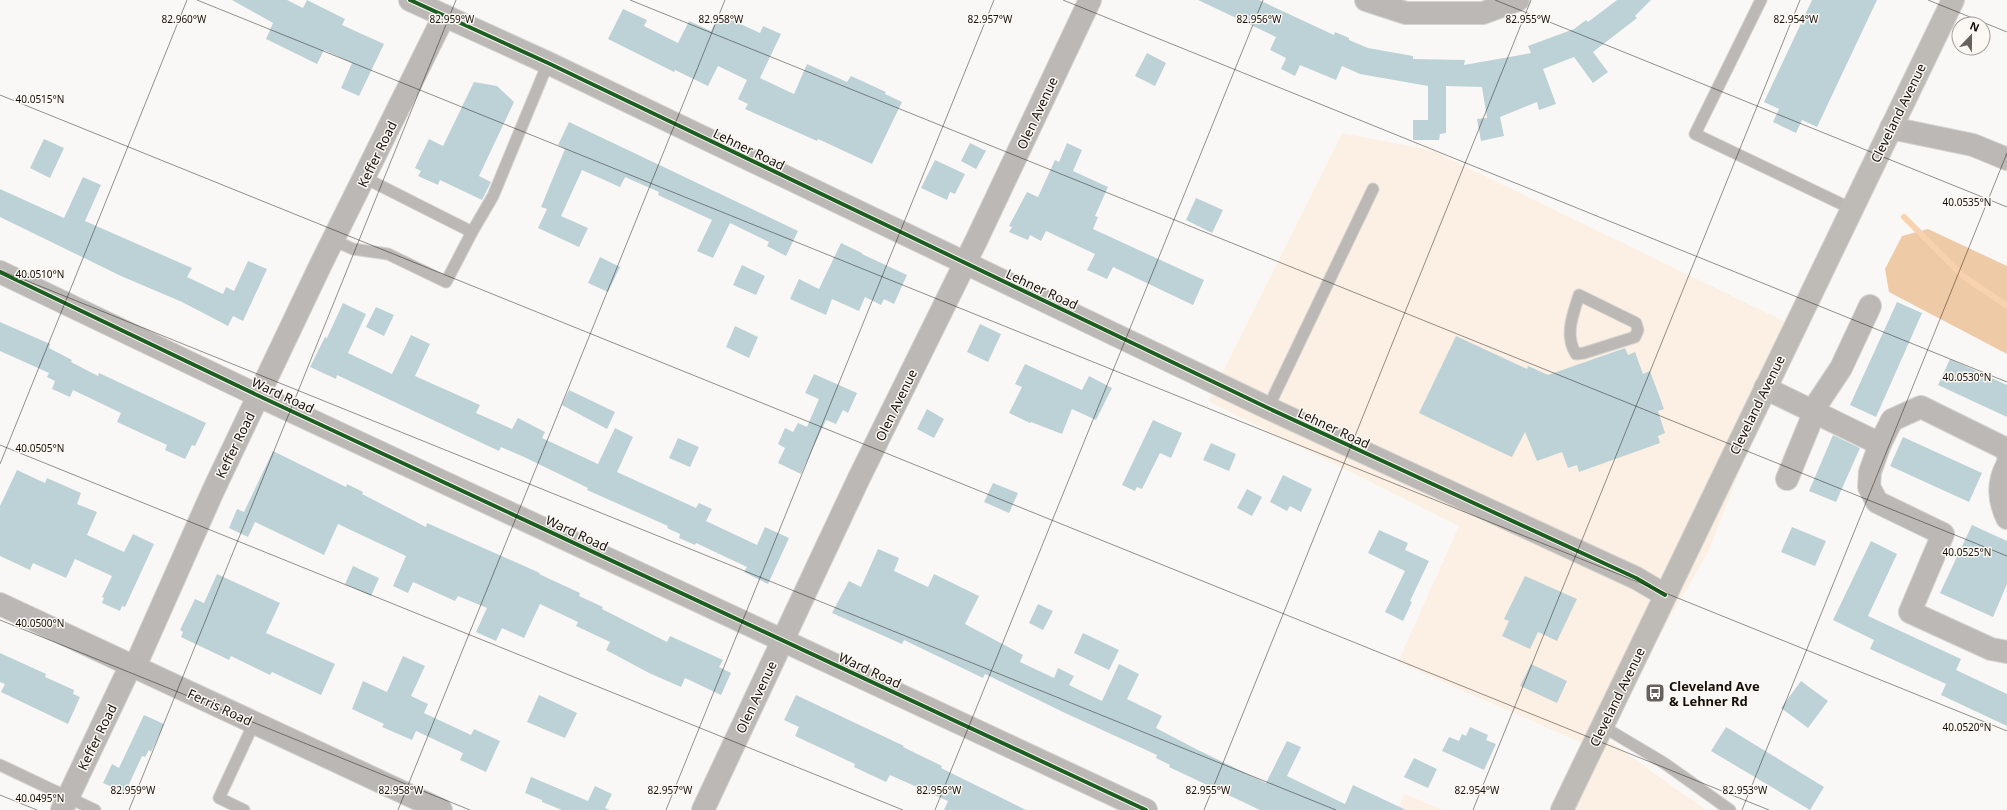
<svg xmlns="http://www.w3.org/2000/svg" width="2007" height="810" viewBox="0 0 2007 810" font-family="'Noto Sans',sans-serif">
	<rect width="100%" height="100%" fill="#faf8f6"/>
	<g fill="#fcf0e4">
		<polygon points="1342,133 1431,150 1796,327 1708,552 1602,736 1706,810 1567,810 1593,748 1398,662 1459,526 1208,401"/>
		<polygon points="1405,794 1442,810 1397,810"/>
	</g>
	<polygon fill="#efcaa7" points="1928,229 2007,266 2007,354 1889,292 1885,269 1902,236"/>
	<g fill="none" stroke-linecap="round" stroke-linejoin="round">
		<polyline stroke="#f8d1af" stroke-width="6" points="1904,217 1963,276 2007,306"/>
	</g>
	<g fill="#bdd2d7">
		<polygon points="232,0 287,0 303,8 307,0 345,19 342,25 384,44 359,96 341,88 352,63 324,50 317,64 266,39 273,23"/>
		<polygon points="1198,0 1259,0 1334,35 1335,32 1349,38 1349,40 1368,48 1413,56 1413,59 1465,60 1464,65 1531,53 1528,46 1574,29 1586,20 1588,22 1617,0 1651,0 1635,16 1637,18 1593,52 1608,72 1593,83 1574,57 1543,69 1556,104 1539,110 1537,102 1500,117 1504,136 1481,141 1477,119 1487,118 1482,87 1446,86 1446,133 1440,134 1439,140 1413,140 1413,120 1428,120 1428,86 1360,74 1342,66 1336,80 1300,65 1295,76 1281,69 1286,58 1270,50 1276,37"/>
		<polygon points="1812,0 1877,0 1817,127 1802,120 1796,133 1773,122 1779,109 1764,102"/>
		<polygon points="623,9 647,20 644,26 678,43 689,21 711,31 719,14 760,33 763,26 781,34 760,78 794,94 807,64 847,82 851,76 886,92 885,94 902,102 872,164 818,139 817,141 745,109 748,104 738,99 747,80 718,66 708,86 675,70 674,72 608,39"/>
		<polygon points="1147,53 1166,63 1155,86 1135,76"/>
		<polygon points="474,82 497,86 514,102 479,176 491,182 482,200 440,180 438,185 418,176 421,171 415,168 429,139 443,146"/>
		<polygon points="569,122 798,231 786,256 767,246 769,242 730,223 713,258 697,251 712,220 658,195 659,192 625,177 620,187 582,170 561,216 588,228 579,247 538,228 547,209 541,207 565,149 558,145"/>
		<polygon points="44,139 64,148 50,178 30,168"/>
		<polygon points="970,143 986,151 976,169 961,161"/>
		<polygon points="1067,143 1082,150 1073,171 1108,187 1095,216 1098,217 1093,229 1204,280 1193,305 1113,267 1107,279 1087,270 1095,254 1046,231 1041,241 1030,235 1028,240 1009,232 1012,227 1009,226 1027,192 1038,197 1055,160 1059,162"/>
		<polygon points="935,160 965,174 955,194 950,192 947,200 921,188"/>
		<polygon points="83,177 101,185 85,221 192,268 187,277 223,294 226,287 234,291 248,261 267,269 243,321 233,316 228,326 182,302 121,276 0,217 0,189 64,218"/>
		<polygon points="1196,198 1223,210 1212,233 1186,220"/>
		<polygon points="841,243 862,253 862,254 907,275 894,304 884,299 881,305 865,297 859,311 832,299 826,315 790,299 799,279 819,289"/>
		<polygon points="600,257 620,267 608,292 588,283"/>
		<polygon points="742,265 765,276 756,295 733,285"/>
		<polygon points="1897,302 1922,313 1876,417 1850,405"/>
		<polygon points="343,303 366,314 348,353 392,374 411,335 430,344 415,376 480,405 476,413 512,429 518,418 545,432 542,438 598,464 615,428 633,437 617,472 696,508 699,503 712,509 706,521 757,545 765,527 789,538 768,584 744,572 747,567 696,543 695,545 679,538 680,534 667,528 668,526 587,490 588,488 524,457 501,447 499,451 337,375 336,379 310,367 325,337 327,338"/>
		<polygon points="376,307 394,315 384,336 366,327"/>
		<polygon points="0,322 50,344 49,348 72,360 71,362 98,376 99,373 206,423 195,446 192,445 185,459 165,450 167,445 117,422 121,413 73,390 70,397 52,389 55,381 47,377 49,373 0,351"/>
		<polygon points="980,324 1001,334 988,362 967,352"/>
		<polygon points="735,326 758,337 749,358 726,347"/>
		<polygon points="1456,336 1527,369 1528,366 1548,375 1625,348 1628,355 1635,352 1643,374 1650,371 1664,409 1658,411 1665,433 1658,436 1660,443 1579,472 1577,465 1568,468 1562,452 1537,461 1525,432 1512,457 1505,454 1419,413"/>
		<polygon points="1950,359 2007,385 2007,417 1938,385"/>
		<polygon points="1025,364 1082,390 1089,376 1112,388 1096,420 1072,409 1062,434 1031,422 1030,423 1009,413 1022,387 1015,384"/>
		<polygon points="814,374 857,393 848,413 843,410 836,424 826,420 801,474 778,463 785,448 778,444 785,428 793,432 798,423 807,427 819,399 805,393"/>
		<polygon points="569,390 615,412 607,429 562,405"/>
		<polygon points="927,409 944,419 934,438 917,429"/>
		<polygon points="1153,420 1182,433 1171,458 1160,453 1142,489 1137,487 1135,491 1122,485"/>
		<polygon points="1833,435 1860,448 1836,502 1809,491"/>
		<polygon points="1903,437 1982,473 1969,502 1890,466"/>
		<polygon points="678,438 699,447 690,467 669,458"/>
		<polygon points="1211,443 1236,454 1229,471 1203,460"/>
		<polygon points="273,451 346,487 347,484 363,492 362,494 426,527 427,523 540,573 539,574 580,593 579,596 603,607 602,609 667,642 670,636 723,660 719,667 731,673 721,695 685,678 681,687 649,673 606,650 610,642 576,626 578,622 540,604 524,638 502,628 496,641 476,632 487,608 458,596 455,601 413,582 408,593 393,586 406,556 338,524 324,555 255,522 248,537 229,528 237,509 244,512"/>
		<polygon points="17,470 45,483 47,478 81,493 77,504 97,512 87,535 124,552 133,534 154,544 125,607 122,606 120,611 102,603 104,598 102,597 112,576 75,559 66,578 33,563 30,570 0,556 0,506"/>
		<polygon points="1283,475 1312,489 1301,512 1290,506 1287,511 1270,502"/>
		<polygon points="993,483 1018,493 1009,513 984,502"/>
		<polygon points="1247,489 1262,497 1252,516 1237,508"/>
		<polygon points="1972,525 2007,541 2007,584 1993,617 1940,593"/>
		<polygon points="1792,527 1826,541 1815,566 1781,552"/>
		<polygon points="1379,530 1408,543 1405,550 1429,561 1410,601 1412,602 1403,621 1385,612 1405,571 1368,553"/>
		<polygon points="1871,541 1897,554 1868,616 1961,659 1956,670 2007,694 2007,726 1941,695 1946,684 1870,649 1874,640 1833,620"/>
		<polygon points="878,549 899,558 894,571 928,587 934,574 979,596 965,624 1023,655 1020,662 1054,678 1058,668 1074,676 1069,685 1102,701 1119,664 1139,674 1127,699 1162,716 1156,728 1196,749 1266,783 1287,741 1301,747 1287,776 1345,804 1353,785 1406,810 1260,810 1169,767 1170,765 1156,758 1157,755 1065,713 985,674 983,678 904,640 902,644 832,613 849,581 861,587"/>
		<polygon points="353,566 379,578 371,596 345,584"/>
		<polygon points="217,574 280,603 266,633 335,664 321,695 272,672 270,675 231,656 229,660 181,637 183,632 180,630 195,599 204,603"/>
		<polygon points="1525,576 1577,599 1557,641 1538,632 1530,649 1502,636 1509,621 1504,619"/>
		<polygon points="1038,604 1053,611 1043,630 1029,623"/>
		<polygon points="1083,633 1119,650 1109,670 1074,653"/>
		<polygon points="0,653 46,674 45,677 74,690 73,694 80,697 68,724 1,692 5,684 0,682"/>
		<polygon points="403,656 425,666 411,696 428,704 424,713 471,735 474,729 500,741 486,772 460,760 463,753 416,731 412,740 382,727 384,724 352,709 363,681 387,692"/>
		<polygon points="1531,664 1567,681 1557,703 1520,686"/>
		<polygon points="1801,681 1828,701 1808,728 1781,708"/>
		<polygon points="539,695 577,713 565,738 527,722"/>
		<polygon points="796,695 904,746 903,747 942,766 941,768 1026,810 944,810 948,801 890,775 886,782 854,767 855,764 795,736 799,727 784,720"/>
		<polygon points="144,715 164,724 151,752 149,750 145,757 142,756 125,793 103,783 112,764 119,768"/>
		<polygon points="1470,727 1488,735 1486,740 1496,744 1484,770 1442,751 1449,737 1459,741 1462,734 1466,736"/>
		<polygon points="1726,727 1824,787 1810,810 1711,751"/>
		<polygon points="1414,758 1437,769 1428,788 1404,777"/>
		<polygon points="531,777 588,801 595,786 612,794 605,808 610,810 562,810 542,802 542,800 525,793"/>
	</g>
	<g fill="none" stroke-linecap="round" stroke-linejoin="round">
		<g stroke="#d5d3d1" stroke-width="13">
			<g id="lane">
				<polyline points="1761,0 1695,134 1852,209"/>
				<polyline points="365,178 472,232 493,196 548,63"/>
				<polyline points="333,240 353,249 388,254 446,282 472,232"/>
				<path d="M 1579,295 L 1636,323 L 1638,330 L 1635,337 L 1584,353 L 1576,354 C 1564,335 1573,315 1579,295 Z"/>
				<polyline points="1268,408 1373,189"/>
				<polyline points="1602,726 1664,763 1730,810"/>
				<polyline points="0,765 95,810"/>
				<polyline points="244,810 219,798 254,723"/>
			</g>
		</g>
		<g stroke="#d5d3d1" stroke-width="24">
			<g id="street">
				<polyline points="410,0 548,63 1268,408 1636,578 1665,595"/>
				<polyline points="1366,0 1406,13 1483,13 1518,0"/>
				<polyline points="1891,128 1973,145 2007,159"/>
				<polyline points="0,272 259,396 1146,810"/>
				<polyline points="1765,388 1880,444"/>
				<polyline points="2007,453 2006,449 1921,407 1892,420 1880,444 1870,472 1869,487 1877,502 1943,534 1910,612 1991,649 2007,652"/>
				<path d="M 2007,465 C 1997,484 1999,500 2007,518"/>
				<polyline points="1787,479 1819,401 1841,368 1870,306"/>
				<polyline points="62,810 128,671 137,662 213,491 321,264 444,16"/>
				<polyline points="703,810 859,478 977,239 1090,0"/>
			</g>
		</g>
		<g stroke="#d5d3d1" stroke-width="24">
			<polyline id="secondary" points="0,604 441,810"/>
		</g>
		<g stroke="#d5d3d1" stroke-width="24">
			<polyline id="primary" points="1562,810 1953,0"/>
		</g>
		<use href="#lane" stroke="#bbb8b5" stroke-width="11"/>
		<use href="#street" stroke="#bbb8b5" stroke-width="22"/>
		<use href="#secondary" stroke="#bab7b5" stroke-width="22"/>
		<use href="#primary" stroke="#bebbb7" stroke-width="22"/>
		<g stroke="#fcf8f4" stroke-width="6">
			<g id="cycleway">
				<polyline points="410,0 548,63 1268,408 1636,578 1665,595"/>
				<polyline points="0,272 259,396 1146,810"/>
			</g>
		</g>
		<use href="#cycleway" stroke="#1b5e20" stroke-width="4"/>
	</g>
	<path fill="none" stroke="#160f09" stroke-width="1" stroke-opacity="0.45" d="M 197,0 L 2007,731M 630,0 L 2007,556M 1063,0 L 2007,382M 1495,0 L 2007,207M 1928,0 L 2007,32M 0,95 L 1769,810M 0,270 L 1336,810M 0,445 L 903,810M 0,464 L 187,0M 0,620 L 470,810M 0,795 L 37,810M 129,810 L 456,0M 398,810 L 725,0M 666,810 L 994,0M 935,810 L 1263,0M 1204,810 L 1531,0M 1473,810 L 1800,0M 1742,810 L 2007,153"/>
	<defs>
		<g id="bus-square" transform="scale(1)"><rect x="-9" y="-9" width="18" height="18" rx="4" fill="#66615c" stroke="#fcf8f4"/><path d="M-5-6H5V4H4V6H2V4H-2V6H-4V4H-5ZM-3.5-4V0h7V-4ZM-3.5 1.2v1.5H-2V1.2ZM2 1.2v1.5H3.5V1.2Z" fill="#fff"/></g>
	</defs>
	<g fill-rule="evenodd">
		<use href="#bus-square" x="1655" y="693"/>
	</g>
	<g text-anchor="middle" stroke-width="3" stroke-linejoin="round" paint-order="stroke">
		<g font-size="13" fill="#160f09" stroke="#fcf8f4">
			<text transform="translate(1037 113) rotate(-65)" y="5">Olen Avenue</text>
			<text transform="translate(1898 113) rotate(-64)" y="5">Cleveland Avenue</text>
			<text transform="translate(749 149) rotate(26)" y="5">Lehner Road</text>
			<text transform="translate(377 154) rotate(-64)" y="5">Keffer Road</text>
			<text transform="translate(1042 289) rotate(25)" y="5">Lehner Road</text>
			<text transform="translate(283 395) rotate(25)" y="5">Ward Road</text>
			<text transform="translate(896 405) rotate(-64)" y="5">Olen Avenue</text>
			<text transform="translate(1757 405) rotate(-64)" y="5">Cleveland Avenue</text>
			<text transform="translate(1334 428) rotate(25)" y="5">Lehner Road</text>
			<text transform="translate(235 445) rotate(-64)" y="5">Keffer Road</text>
			<text transform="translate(577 533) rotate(25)" y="5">Ward Road</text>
			<text transform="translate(870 670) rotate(25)" y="5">Ward Road</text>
			<text transform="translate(756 697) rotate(-65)" y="5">Olen Avenue</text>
			<text transform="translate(1617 697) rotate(-64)" y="5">Cleveland Avenue</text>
			<text transform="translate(220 707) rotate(25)" y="5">Ferris Road</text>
			<text transform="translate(97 737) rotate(-64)" y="5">Keffer Road</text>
		</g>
		<g font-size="13" font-weight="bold" fill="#160f09" stroke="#fcf8f4" text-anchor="start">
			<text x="1669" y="691">Cleveland Ave<tspan x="1669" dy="15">&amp; Lehner Rd</tspan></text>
		</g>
	</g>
	<g font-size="10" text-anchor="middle" fill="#160f09" stroke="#fcf8f4" stroke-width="3" stroke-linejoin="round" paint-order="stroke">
		<text x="184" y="23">82.960°W</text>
		<text x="452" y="23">82.959°W</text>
		<text x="721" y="23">82.958°W</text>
		<text x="990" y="23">82.957°W</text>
		<text x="1259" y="23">82.956°W</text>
		<text x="1528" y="23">82.955°W</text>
		<text x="1796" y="23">82.954°W</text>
		<text x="40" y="103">40.0515°N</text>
		<text x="1967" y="206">40.0535°N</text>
		<text x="40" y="278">40.0510°N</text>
		<text x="1967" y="381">40.0530°N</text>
		<text x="40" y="452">40.0505°N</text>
		<text x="1967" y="556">40.0525°N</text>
		<text x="40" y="627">40.0500°N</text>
		<text x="1967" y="731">40.0520°N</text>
		<text x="133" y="794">82.959°W</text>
		<text x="401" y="794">82.958°W</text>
		<text x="670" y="794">82.957°W</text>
		<text x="939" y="794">82.956°W</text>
		<text x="1208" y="794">82.955°W</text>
		<text x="1477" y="794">82.954°W</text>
		<text x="1745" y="794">82.953°W</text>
		<text x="40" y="802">40.0495°N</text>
	</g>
	<g transform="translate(1971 36) rotate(22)"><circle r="19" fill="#fcf8f4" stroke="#a09b96"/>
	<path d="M0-3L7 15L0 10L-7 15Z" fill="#66615c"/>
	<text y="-6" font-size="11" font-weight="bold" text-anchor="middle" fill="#160f09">N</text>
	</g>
</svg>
